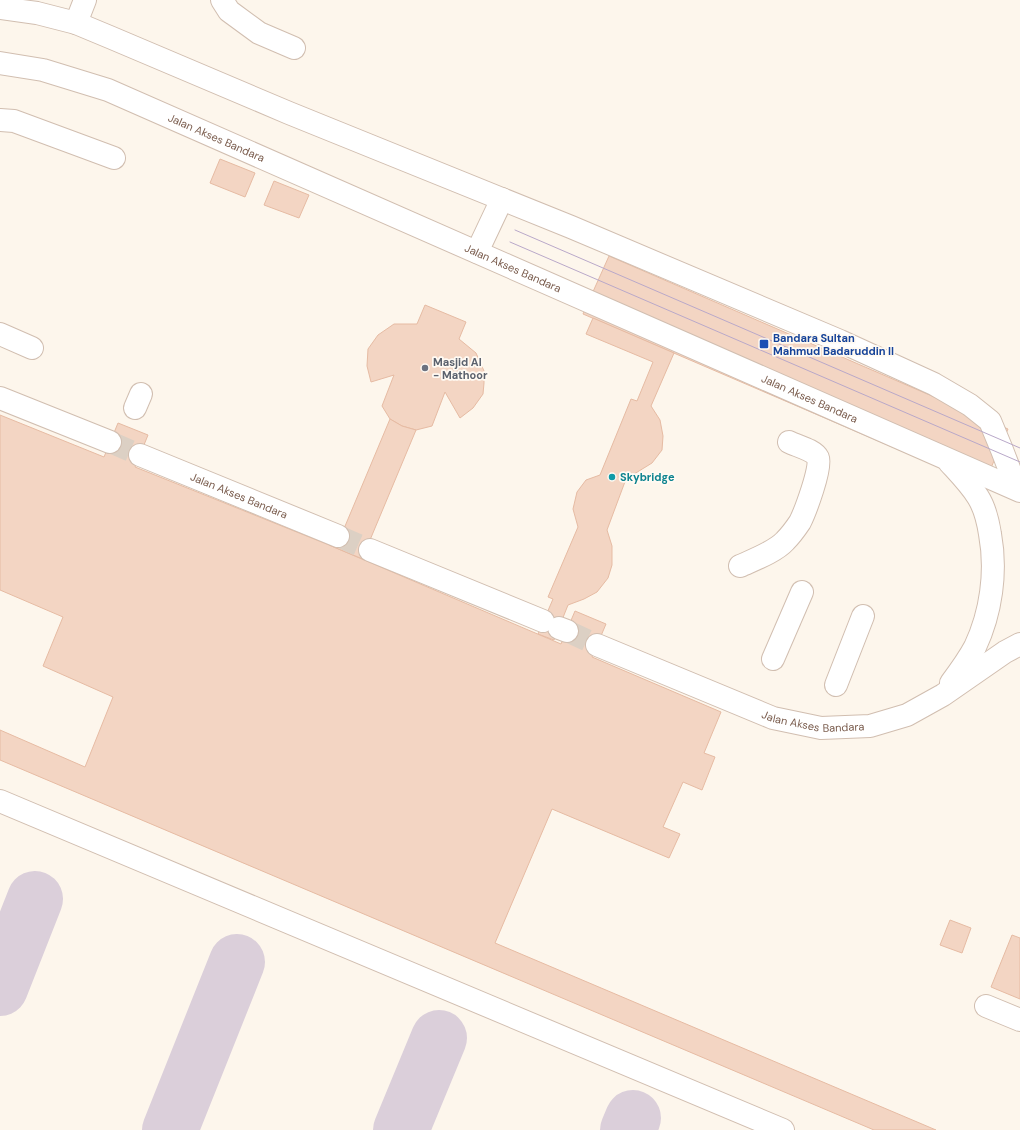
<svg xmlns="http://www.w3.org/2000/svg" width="1020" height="1130" viewBox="0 0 1020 1130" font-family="'DM Sans',sans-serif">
	<rect width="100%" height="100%" fill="#fdf6ec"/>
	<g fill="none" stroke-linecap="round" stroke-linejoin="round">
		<g stroke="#dbcfda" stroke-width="56">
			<polyline points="0,988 35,899"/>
			<polyline points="170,1130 237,962"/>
			<polyline points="401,1130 439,1038"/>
			<polyline points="628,1130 633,1118"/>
		</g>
	</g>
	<g fill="#f3d5c3" stroke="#e6bba3">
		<polygon points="220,159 255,173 245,197 210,183"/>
		<polygon points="274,181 309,195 299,218 264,205"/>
		<polygon points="609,256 1008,429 983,486 583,314"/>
		<polygon points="425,305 466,322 459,339 476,353 484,371 484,383 483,394 473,408 460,418 445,392 432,426 416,430 402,426 390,419 382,406 394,375 371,382 367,366 368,349 378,335 394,324 417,324"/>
		<polygon points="593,318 674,353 651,406 660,420 663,436 662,450 652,463 626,479 607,530 612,546 612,565 608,578 597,592 584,599 568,605 554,640 538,634 553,599 548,597 578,527 573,509 577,492 586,480 600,475 631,399 637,401 653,362 586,334"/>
		<polygon points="0,415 104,457 118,423 148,435 135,467 329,545 561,644 575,611 606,624 592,657 721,712 704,753 715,757 702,790 683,782 663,827 680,834 669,858 552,809 495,943 936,1130 874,1130 0,760 0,730 85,767 113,697 43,666 63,617 0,590"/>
		<polygon points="390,419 402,426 416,430 370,540 370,562 329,545 343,531"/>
		<polygon points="950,920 971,928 962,953 940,945"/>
		<polygon points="1012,935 1020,938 1020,999 991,987"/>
	</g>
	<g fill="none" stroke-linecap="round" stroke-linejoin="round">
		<g stroke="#dcd0c4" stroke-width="22" stroke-dasharray="22 11" stroke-linecap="butt">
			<polyline points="110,442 140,455"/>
			<polyline points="338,536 370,550"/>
			<polyline points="567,631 597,645"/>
		</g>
		<g stroke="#d1beb0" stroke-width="24">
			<g id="minor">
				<polyline points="222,0 229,11 259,33 294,48"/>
				<polyline points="0,8 37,13 76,23 112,38 289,113 571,227 840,341 934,384 970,405 990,421 1002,450 1017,489"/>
				<polyline points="76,23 85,0"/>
				<path id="s1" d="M 0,63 L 43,70 L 108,90 L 1020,491"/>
				<polyline points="0,120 14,121 114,158"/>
				<polyline points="477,252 502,199"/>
				<polyline points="0,334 32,348"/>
				<polyline points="0,398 110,442"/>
				<polyline points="135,408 141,394"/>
				<path id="s2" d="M 140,455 L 338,536"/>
				<path d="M 949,462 C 959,473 970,484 978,497 C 985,508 988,521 990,534 C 997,572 991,613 975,647 C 968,660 960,671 951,683"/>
				<polyline points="370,550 543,621"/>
				<path d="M 740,566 C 753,560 775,552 785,541 C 790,536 796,528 800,522 C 805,512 822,467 818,458 C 814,450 797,446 789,442"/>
				<polyline points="559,628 567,631"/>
				<path id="s3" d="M 597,645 L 773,718 L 821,728 L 870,726 L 907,715 L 943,695 L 1005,652 L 1020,644"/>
				<polyline points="773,659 802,592"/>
				<polyline points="836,685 863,616"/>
				<polyline points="0,801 783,1130"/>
				<polyline points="986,1006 1020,1020"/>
			</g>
		</g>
		<use href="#minor" stroke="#fff" stroke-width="22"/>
		<g stroke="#b9a8c9" stroke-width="1">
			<polyline points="515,230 1020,448"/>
			<polyline points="510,242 1020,462"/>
		</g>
	</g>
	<rect fill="#1a4fb4" stroke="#fffaf3" stroke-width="1.5" x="759" y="339" width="10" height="10" rx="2"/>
	<circle fill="#6b7280" stroke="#fffaf3" stroke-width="1.5" cx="425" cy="368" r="4"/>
	<circle fill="#0f9aa8" stroke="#fffaf3" stroke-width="1.5" cx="612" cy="477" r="4"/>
	<g text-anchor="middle" stroke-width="3.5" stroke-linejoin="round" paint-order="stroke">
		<g font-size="11" fill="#7a5c4d" stroke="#fffaf3">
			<text dy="4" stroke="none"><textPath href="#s1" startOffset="230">Jalan Akses Bandara</textPath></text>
			<text dy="4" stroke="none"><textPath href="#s1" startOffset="554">Jalan Akses Bandara</textPath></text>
			<text dy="4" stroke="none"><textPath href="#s1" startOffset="878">Jalan Akses Bandara</textPath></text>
			<text dy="4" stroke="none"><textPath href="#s2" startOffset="107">Jalan Akses Bandara</textPath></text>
			<text dy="4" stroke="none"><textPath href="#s3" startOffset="231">Jalan Akses Bandara</textPath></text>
		</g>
		<g font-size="11" font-weight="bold" fill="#164399" stroke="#fffaf3" text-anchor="start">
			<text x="773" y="342">Bandara Sultan<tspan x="773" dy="13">Mahmud Badaruddin II</tspan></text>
		</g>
		<g font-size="11" font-weight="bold" fill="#5b616d" stroke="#fffaf3" text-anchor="start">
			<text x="433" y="366">Masjid Al<tspan x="433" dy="13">- Mathoor</tspan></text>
		</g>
		<g font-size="11" font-weight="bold" fill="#0d838f" stroke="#fffaf3" text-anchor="start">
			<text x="620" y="481">Skybridge</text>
		</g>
	</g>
</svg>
